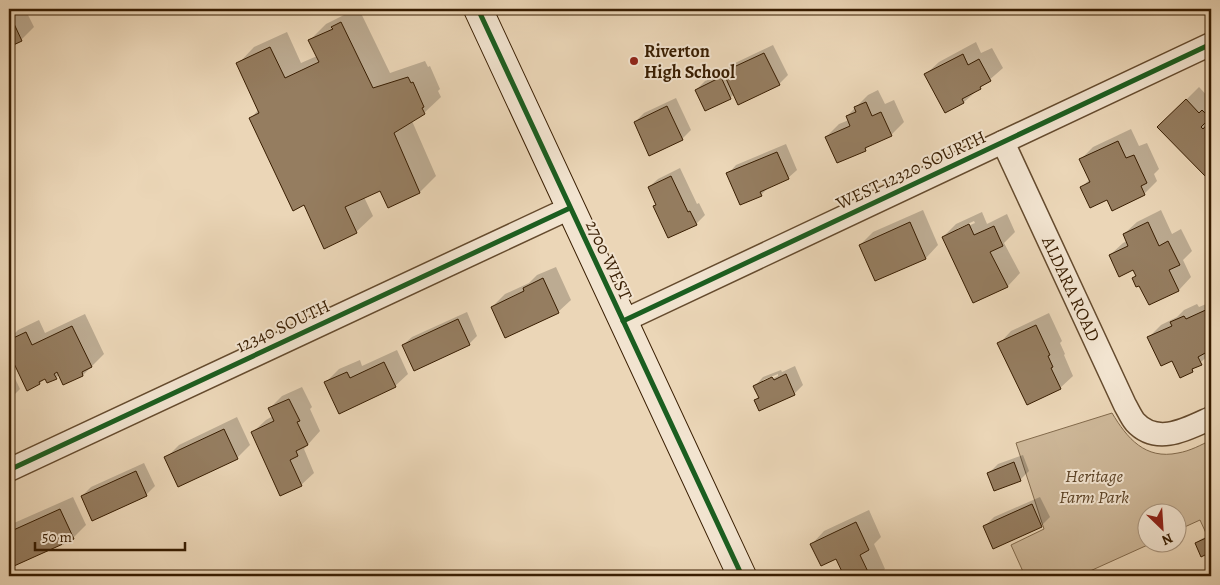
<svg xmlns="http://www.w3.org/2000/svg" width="1220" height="585" viewBox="0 0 1220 585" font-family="Alegreya,serif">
	<rect width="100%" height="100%" fill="#ebd6b7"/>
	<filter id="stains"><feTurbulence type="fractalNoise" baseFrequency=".004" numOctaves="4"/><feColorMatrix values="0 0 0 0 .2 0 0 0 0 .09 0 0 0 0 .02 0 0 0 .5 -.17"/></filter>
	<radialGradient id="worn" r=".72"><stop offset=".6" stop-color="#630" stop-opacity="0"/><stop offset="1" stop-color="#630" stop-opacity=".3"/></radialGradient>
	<path fill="#cdb798" stroke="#826a4c" d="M 1112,413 C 1127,438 1145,460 1178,453 C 1190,451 1201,445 1211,440 L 1211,544 L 1200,520 L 1178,530 L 1178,512 L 1148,512 L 1148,542 L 1152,543 L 1079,576 L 1025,576 L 1011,545 L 1044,529 L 1016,443 Z"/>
	<g fill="#0003" fill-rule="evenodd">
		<polygon points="9,9 25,9 34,27 21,40 9,46"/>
		<polygon points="353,9 359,9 390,73 425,61 428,67 430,66 440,89 438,91 441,97 424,113 412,121 436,176 420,192 380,189 364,197 373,216 356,232 305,204 251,118 259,109 238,64 254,47 287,32 301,63 317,56 310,40 326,24 344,15"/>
		<polygon points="976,42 981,53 992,48 1003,68 964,102 946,112 926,74 939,62"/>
		<polygon points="773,45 788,75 779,84 734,94 730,98 696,90 705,81 725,72 733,64"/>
		<polygon points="1199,87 1211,100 1211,173 1207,176 1159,127"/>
		<polygon points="878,90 885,104 894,100 904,122 891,135 870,144 865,150 826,137 839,124 849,120 847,116 868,95"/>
		<polygon points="9,96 13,98 9,107"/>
		<polygon points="676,98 691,130 682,139 635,122 644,113"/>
		<polygon points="1131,129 1139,146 1147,143 1159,169 1154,174 1157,181 1144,194 1108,198 1082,187 1090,179 1081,159 1093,147"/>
		<polygon points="786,144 797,170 788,178 770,186 761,195 728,174 736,165"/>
		<polygon points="680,168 697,204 699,203 705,215 696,224 649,187 658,179"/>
		<polygon points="923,210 938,245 926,258 876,280 860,245 873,232"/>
		<polygon points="1161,210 1172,234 1181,229 1192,251 1183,260 1191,277 1179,290 1150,303 1139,284 1133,278 1137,275 1134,268 1110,255 1123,243 1127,241 1124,234 1137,222"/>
		<path d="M 982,212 L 987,224 L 1007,214 L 1015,232 L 1004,243 L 1020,273 L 1008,286 L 974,302 L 943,237 L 956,224 ZM 974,221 L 975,223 L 957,231 L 957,229 Z"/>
		<polygon points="556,267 571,300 558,312 492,307 505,294 529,283 537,275"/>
		<polygon points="1211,302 1211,353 1192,370 1172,359 1149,337 1161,325 1177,317 1184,310 1197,304 1199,307"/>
		<polygon points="467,312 477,336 469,344 403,345 412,337"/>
		<polygon points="1049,313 1062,341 1060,343 1065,354 1064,355 1073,376 1060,388 999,344 1011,331"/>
		<polygon points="85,314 104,354 83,375 64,384 59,375 56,378 46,377 40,383 27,389 9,350 9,339 18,330 39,320 45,333"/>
		<polygon points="397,350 408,374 395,386 326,382 339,369 360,360 362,366"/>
		<polygon points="9,366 20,389 9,400"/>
		<path d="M 795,366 L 803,385 L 794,394 L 759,409 L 755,400 L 759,396 L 755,386 L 763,377 L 781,370 L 782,372 ZM 778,374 L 778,376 L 763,383 L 763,380 Z"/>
		<polygon points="302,387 312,407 310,409 320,431 304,449 314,473 301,485 253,432 266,420 273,416 270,408 282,396"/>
		<polygon points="237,417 250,445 237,458 166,458 179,445"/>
		<polygon points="1023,455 1029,471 1020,480 989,473 998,464"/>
		<polygon points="144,463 155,486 146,495 82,496 91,487"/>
		<polygon points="73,497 86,525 73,538 15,565 9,551 9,529 14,523"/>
		<polygon points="1040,497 1050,517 1041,526 985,526 994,517"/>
		<polygon points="869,510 881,537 874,544 885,569 878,576 845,576 836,558 812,544 824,531"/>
		<polygon points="1210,535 1211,551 1202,555 1196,543 1201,539"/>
		<polygon points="383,570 385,576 371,576"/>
	</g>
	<g fill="#957d60" stroke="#381d01">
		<polygon points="9,13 22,41 9,47"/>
		<polygon points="341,22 373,88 408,77 411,83 413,82 424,107 422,108 425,114 394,133 420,193 388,208 380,191 345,207 357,233 324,249 304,205 293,211 249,118 259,113 236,63 270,47 285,78 319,62 308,40 333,29 331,27"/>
		<polygon points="764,53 780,85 738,105 723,72"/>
		<polygon points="963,54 968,65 979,59 991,81 980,87 981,89 962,99 964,103 945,113 924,74"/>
		<polygon points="721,77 731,99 705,111 695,90"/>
		<polygon points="1186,99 1199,113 1202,110 1210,118 1201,127 1203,129 1211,120 1211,174 1207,178 1157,127"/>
		<polygon points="866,102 872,116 881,112 892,136 865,148 866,151 837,163 825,137 850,126 846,116 856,112 854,107"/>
		<polygon points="667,106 683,140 649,156 634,122"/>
		<polygon points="1118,141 1126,158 1134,155 1147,183 1141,186 1145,195 1112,211 1107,200 1090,208 1080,187 1090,182 1079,159"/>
		<polygon points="777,152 789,179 760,192 762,196 740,205 726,173"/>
		<polygon points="671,176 688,212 690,211 697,225 668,238 653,206 656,205 648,187"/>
		<polygon points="910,222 926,259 875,281 859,245"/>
		<polygon points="1148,222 1159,246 1168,241 1180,265 1169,270 1179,291 1149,305 1139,286 1136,287 1132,278 1136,276 1133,270 1119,277 1109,255 1128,246 1123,234"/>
		<polygon points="969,224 974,235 994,226 1003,246 990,252 1008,287 973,303 942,237"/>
		<polygon points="543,278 559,313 505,338 491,307 524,291 523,288"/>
		<polygon points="1210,308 1211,353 1208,354 1207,352 1198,357 1202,365 1192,369 1193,372 1180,378 1172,361 1161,366 1147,337 1172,326 1170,322 1184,316 1186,319"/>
		<polygon points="458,319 470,345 414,371 402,345"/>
		<polygon points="1036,325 1050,355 1048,356 1053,367 1051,368 1061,389 1027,405 997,343"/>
		<polygon points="72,326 92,367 82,372 83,376 63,385 57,372 54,374 57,379 47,383 45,379 39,382 40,384 27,391 9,353 9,340 26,332 32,345"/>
		<polygon points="384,362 396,387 339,414 324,382 347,372 350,378"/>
		<polygon points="786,374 795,395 759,411 754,400 759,398 753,386 772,377 774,380"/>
		<polygon points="289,399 300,421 297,422 308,445 296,451 298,456 290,460 302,486 280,496 251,432 274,421 268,408"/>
		<polygon points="224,429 238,459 178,487 164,457"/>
		<polygon points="1014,462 1021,481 994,491 987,473"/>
		<polygon points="136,471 147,496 92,521 81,496"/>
		<polygon points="1032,504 1042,527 993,549 983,526"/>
		<polygon points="60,509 74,539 14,566 9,554 9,532"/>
		<polygon points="856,522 869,550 860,555 870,576 844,576 836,559 821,566 810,544"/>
		<polygon points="1206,538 1211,548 1211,552 1201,557 1195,543"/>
	</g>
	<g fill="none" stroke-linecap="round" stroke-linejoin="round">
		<g stroke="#654b2e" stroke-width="25">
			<g id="street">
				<path id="s1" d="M 1003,142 L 1125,405 C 1128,410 1131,417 1135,422 C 1157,446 1187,429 1211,418"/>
				<polyline points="623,321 1211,44"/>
				<polyline points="9,470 570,208"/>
			</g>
		</g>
		<g stroke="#381d01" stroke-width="30">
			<polyline id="secondary" points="478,9 742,576"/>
		</g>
		<use href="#street" stroke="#f2e4d0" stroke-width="22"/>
		<use href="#secondary" stroke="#f2e4d0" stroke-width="28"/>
		<g stroke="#f2e4d0" stroke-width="8">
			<g id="cycleway">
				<polyline points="478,9 742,576"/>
				<polyline points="623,321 1211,44"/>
				<polyline points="9,470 570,208"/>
			</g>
		</g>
		<use href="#cycleway" stroke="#1b5e20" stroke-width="5"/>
	</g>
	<circle fill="#8f2418" stroke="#f2e4d0" stroke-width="2" cx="634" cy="61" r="5"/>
	<g text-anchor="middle" stroke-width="4" stroke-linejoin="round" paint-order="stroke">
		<g font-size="18" font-weight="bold" fill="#381d01" stroke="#f2e4d0" text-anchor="start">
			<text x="644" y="57">Riverton<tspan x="644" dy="21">High School</tspan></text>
		</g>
		<g font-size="18" fill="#381d01" stroke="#f2e4d0">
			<text transform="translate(911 170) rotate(-25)" y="6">WEST 12320 SOURTH</text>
			<text transform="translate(609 260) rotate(65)" y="6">2700 WEST</text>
			<text dy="6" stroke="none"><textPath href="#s1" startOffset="162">ALDARA ROAD</textPath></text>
			<text transform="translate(283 326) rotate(-25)" y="6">12340 SOUTH</text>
		</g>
		<g font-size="18" font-style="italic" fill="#5d4427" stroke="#f2e4d0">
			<text x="1094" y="482">Heritage<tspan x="1094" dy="21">Farm Park</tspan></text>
		</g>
	</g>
	<rect width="1220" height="585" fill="none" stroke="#ebd6b7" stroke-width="30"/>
	<rect x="10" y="10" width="1200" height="565" fill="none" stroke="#381d01" stroke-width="2.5"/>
	<rect x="15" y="15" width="1190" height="555" fill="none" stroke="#381d01"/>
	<g transform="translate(1162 528) rotate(155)"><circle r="24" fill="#f2e4d0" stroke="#a8947d"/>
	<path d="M0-4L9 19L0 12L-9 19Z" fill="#8f2418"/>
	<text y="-8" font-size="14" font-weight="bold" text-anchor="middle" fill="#381d01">N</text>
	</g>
	<path d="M35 542v8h150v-8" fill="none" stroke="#381d01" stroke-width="2.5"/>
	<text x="42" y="542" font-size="15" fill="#381d01" stroke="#f2e4d0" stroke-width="4" paint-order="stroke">50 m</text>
	<rect width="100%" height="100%" filter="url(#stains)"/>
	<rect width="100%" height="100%" fill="url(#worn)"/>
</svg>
